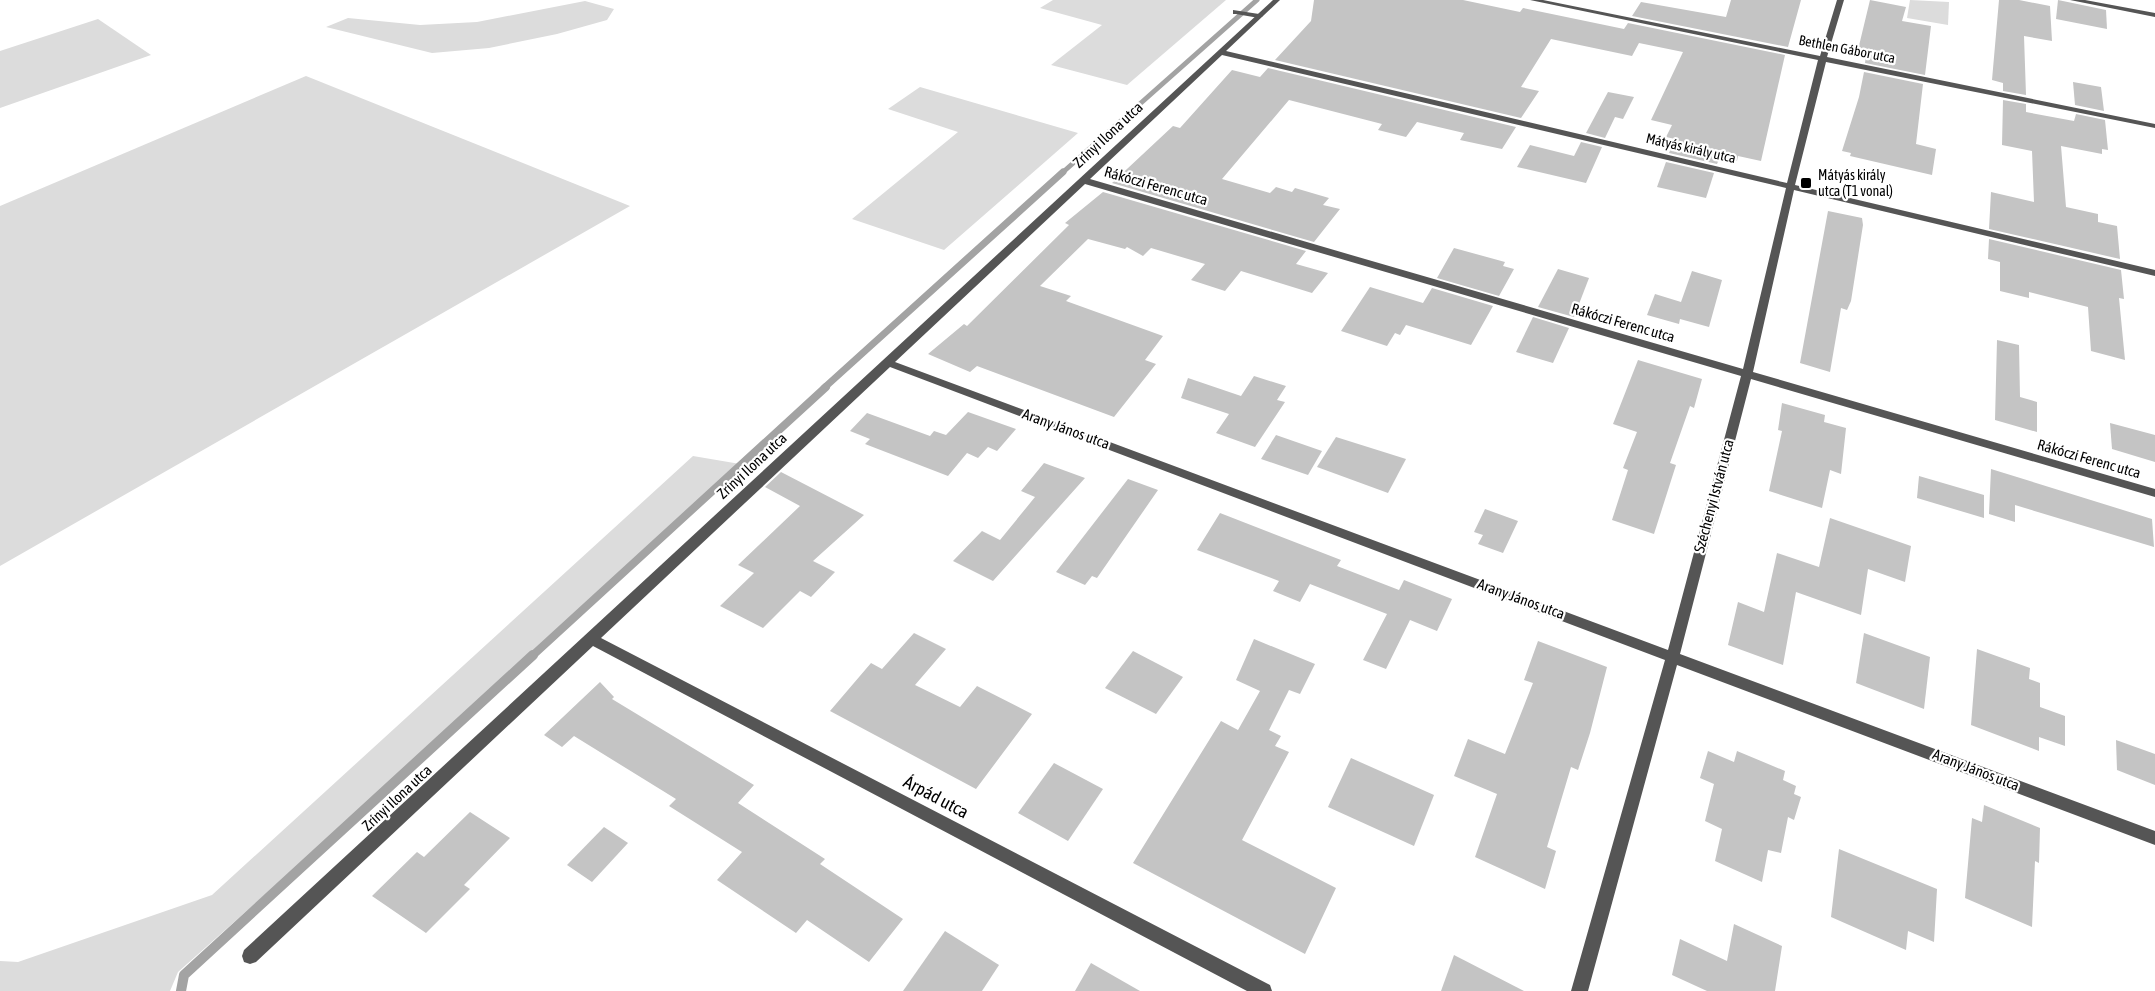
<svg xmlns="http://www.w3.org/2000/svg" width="2155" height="991" viewBox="0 0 2155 991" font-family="'Asap Condensed',sans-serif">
	<rect width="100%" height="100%" fill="#fff"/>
	<g fill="#dcdcdc">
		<polygon points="1053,0 1226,0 1127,85 1051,65 1102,25 1040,8"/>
		<polygon points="1910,0 1949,2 1948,25 1907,18"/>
		<polygon points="585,1 614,9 607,20 557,34 489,48 432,53 326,27 348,18 420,25 477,22"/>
		<polygon points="98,19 151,55 0,108 0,51"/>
		<polygon points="306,76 630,206 0,566 0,206"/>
		<polygon points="920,87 1078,133 944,250 852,219 958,132 888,109"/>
		<polygon points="693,456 746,465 178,972 170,991 0,991 0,961 18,962 212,895"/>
	</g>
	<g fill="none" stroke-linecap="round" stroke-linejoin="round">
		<polyline stroke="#a3a3a3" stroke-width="5" points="1062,173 1257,0"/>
		<polyline stroke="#a3a3a3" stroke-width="7" points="824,388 1063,172"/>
		<polyline stroke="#a3a3a3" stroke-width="8" points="531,657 826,387"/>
		<polyline stroke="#a3a3a3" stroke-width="10" points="181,991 184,975 533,655"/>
	</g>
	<g fill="#c4c4c4">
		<polygon points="1314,0 1463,0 1520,12 1523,8 1624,29 1628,23 1785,55 1761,161 1738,156 1737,161 1720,157 1717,164 1669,153 1675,139 1666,137 1672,125 1651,120 1683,52 1639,43 1632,56 1551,39 1521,87 1539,91 1521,118 1275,60 1311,21"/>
		<polygon points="1731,0 1801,0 1788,47 1632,16 1641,2 1726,17"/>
		<polygon points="1870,0 1906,7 1902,21 1931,26 1925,75 1865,63 1866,56 1857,54"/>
		<polygon points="1999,0 2019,0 2050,6 2052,41 2024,36 2026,95 2003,91 2003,83 1992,80"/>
		<polygon points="2058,0 2106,10 2107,29 2056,19"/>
		<polygon points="1268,68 1516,127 1502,149 1460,140 1464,133 1417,122 1406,137 1378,130 1382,124 1289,100 1222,179 1270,193 1276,187 1292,192 1295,188 1329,198 1323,205 1340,209 1314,242 1112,183 1173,126 1180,128 1232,70 1260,77"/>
		<polygon points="1864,72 1923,84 1916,144 1936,149 1932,175 1850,156 1851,153 1842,151 1859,97"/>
		<polygon points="2073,82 2101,87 2104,111 2075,105"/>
		<polygon points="1608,92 1634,97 1623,119 1615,117 1605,138 1586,133"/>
		<polygon points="2003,100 2026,104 2026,112 2074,121 2076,114 2105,120 2108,150 2102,149 2102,154 2061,146 2066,207 2098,214 2098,222 2117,226 2120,259 1989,229 1991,192 2034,202 2032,151 2002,145"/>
		<polygon points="1581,142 1602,147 1586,183 1517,167 1530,145 1574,156"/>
		<polygon points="1666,162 1714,173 1706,198 1657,187"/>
		<polygon points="1103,192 1306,251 1296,264 1328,273 1312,293 1241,271 1225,291 1191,280 1205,264 1151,248 1143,256 1127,247 1125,249 1088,239 1040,286 1071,296 1066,301 1163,336 1145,360 1156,364 1114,417 977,366 970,372 928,354 964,324 967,326 1069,225 1065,223"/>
		<polygon points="1828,211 1862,218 1863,225 1851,301 1847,310 1841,308 1830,372 1800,363"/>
		<polygon points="1989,239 2121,270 2124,299 2119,298 2125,360 2091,351 2088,307 2029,292 2029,298 2000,291 2000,262 1988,259"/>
		<polygon points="1454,248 1505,262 1503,266 1514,269 1499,296 1437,278"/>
		<polygon points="1558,269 1589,278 1574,317 1538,307"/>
		<polygon points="1692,271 1722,280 1709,327 1680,319 1679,324 1647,315 1655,294 1681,302"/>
		<polygon points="1370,287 1423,303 1432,288 1493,306 1471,345 1406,325 1400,335 1395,333 1387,346 1341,331"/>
		<polygon points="1533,317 1569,328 1553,363 1516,352"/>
		<polygon points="1997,340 2019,345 2020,397 2037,402 2037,432 1995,420"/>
		<polygon points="1638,360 1702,379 1694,408 1690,406 1670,463 1676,465 1654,534 1612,520 1628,470 1623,468 1637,432 1613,424"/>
		<polygon points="1254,376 1286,386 1277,400 1285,402 1255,447 1216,433 1229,414 1181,398 1188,378 1241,396"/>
		<polygon points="1782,403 1825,415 1824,422 1846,428 1841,474 1830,470 1822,508 1769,491 1782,431 1778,430"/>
		<polygon points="968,412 1016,429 997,451 988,447 978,458 967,453 948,476 865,444 870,439 850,431 867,413 930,436 934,431 946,435"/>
		<polygon points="2110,423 2155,435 2155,462 2112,449"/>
		<polygon points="1276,435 1322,451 1308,475 1261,459"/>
		<polygon points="1336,437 1406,459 1388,493 1317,467"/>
		<polygon points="1044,463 1085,478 993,581 953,561 982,531 1000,540 1035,497 1021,491"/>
		<polygon points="1991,469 2152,519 2154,547 2015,505 2015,522 1989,514"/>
		<polygon points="781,472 864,515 813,561 835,572 811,597 800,591 763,628 720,606 754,573 738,565 800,506 765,487"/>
		<polygon points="1919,476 1984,495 1984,518 1917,498"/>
		<polygon points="1128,479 1158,490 1097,578 1092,576 1085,585 1056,572"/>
		<polygon points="1485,509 1518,521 1503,553 1478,544 1483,535 1474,532"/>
		<polygon points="1220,513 1341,560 1337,566 1399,590 1404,580 1452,599 1437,631 1410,620 1386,669 1363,660 1387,614 1310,584 1300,602 1273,591 1279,581 1197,550"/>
		<polygon points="1830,518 1911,546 1905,582 1868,569 1861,615 1796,592 1783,665 1728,645 1738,602 1764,612 1777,553 1819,567"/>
		<polygon points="914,633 946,649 915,685 960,707 977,686 1032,714 976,789 830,711 871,663 882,669"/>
		<polygon points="1864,633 1930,657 1924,709 1856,683"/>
		<polygon points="1254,639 1315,664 1300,694 1289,690 1269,730 1281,736 1275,746 1289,752 1242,840 1336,888 1305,954 1133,863 1221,721 1238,730 1260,691 1236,680"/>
		<polygon points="1538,641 1607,667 1590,733 1578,770 1571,767 1547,847 1556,851 1545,889 1475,857 1497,794 1454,776 1468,739 1505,754 1533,683 1524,680"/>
		<polygon points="1977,649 2030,668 2029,679 2040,683 2040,707 2065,716 2065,746 2039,737 2039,751 1971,725"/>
		<polygon points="1133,651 1183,677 1156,714 1105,688"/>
		<polygon points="600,682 614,697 612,699 754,785 738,803 825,859 820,864 903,919 869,962 807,920 796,933 717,880 742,852 669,806 676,799 574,736 562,747 544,735"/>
		<polygon points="2116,740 2155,754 2155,785 2117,770"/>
		<polygon points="1708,751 1734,762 1737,751 1785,771 1783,780 1796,786 1794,794 1801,797 1794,820 1788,817 1781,853 1768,850 1762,882 1715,861 1722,829 1705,821 1714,784 1700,778"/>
		<polygon points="1351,758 1434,795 1414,846 1328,807"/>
		<polygon points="1054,763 1103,789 1068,841 1018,813"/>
		<polygon points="1984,805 2040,828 2039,863 2035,861 2032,927 1965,898 1972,818 1982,822"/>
		<polygon points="470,812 510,838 464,885 470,889 426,933 372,896 417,852 424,857"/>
		<polygon points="604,827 628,843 592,882 567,865"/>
		<polygon points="1839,849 1937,889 1934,942 1908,931 1906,950 1831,917"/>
		<polygon points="1734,924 1782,946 1775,991 1707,991 1672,975 1680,939 1727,961"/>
		<polygon points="945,931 999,965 982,991 903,991"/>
		<polygon points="1454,955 1524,991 1441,991"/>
		<polygon points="1091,963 1140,991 1075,991"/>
	</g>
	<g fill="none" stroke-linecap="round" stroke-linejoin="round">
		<polygon fill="#555" fill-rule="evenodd" points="1233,10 1259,14 1263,16 1259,18 1236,14 1233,14"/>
		<g fill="#555" fill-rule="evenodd">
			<path d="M 1273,0 L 1280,0 L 1226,51 L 1787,183 L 1818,60 L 1530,0 L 1543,0 L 1820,56 L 1837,0 L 1844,0 L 1827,57 L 2155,124 L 2155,128 L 1826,62 L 1795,185 L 2155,270 L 2155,276 L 1794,190 L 1753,372 L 2155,489 L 2155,497 L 1751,379 L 1680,654 L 2155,831 L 2155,845 L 1677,665 L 1588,991 L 1571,991 L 1665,660 L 890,367 L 601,638 L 1270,985 L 1272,991 L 1247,991 L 593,646 L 256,962 L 250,964 L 244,962 L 242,956 L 244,950 ZM 1222,55 L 1786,188 L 1743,369 L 1090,179 ZM 1085,184 L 1741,376 L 1668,650 L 895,362 Z"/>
			<polygon points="2070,0 2085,0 2155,13 2155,17"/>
		</g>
	</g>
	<rect fill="#000" stroke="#fff" stroke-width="2" x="1800" y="177" width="12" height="12" rx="3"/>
	<g text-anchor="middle" stroke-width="4.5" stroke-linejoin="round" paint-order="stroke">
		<g font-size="14" fill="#000" stroke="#fff">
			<text transform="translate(1847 49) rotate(11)" y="5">Bethlen Gábor utca</text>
			<text transform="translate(1691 148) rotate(13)" y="5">Mátyás király utca</text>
		</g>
		<g font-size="14" fill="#000" stroke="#fff" text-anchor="start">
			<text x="1818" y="180">Mátyás király<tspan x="1818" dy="16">utca (T1 vonal)</tspan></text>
		</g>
		<g font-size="15" fill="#000" stroke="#fff">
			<text transform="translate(1108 135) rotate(-43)" y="5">Zrínyi Ilona utca</text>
			<text transform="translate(1156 186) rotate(16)" y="5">Rákóczi Ferenc utca</text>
			<text transform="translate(1623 323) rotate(16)" y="5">Rákóczi Ferenc utca</text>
			<text transform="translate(1066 429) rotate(20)" y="5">Arany János utca</text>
			<text transform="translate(2089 459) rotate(16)" y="5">Rákóczi Ferenc utca</text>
			<text transform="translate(752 466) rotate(-43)" y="5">Zrínyi Ilona utca</text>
			<text transform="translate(1714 496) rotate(-75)" y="5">Széchenyi István utca</text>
			<text transform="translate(1521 599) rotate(20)" y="5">Arany János utca</text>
			<text transform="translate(1976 770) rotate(21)" y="5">Arany János utca</text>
			<text transform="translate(397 798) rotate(-43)" y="5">Zrínyi Ilona utca</text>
		</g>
		<g font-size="18" fill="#000" stroke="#fff">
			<text transform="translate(936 797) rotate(28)" y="6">Árpád utca</text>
		</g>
	</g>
</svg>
